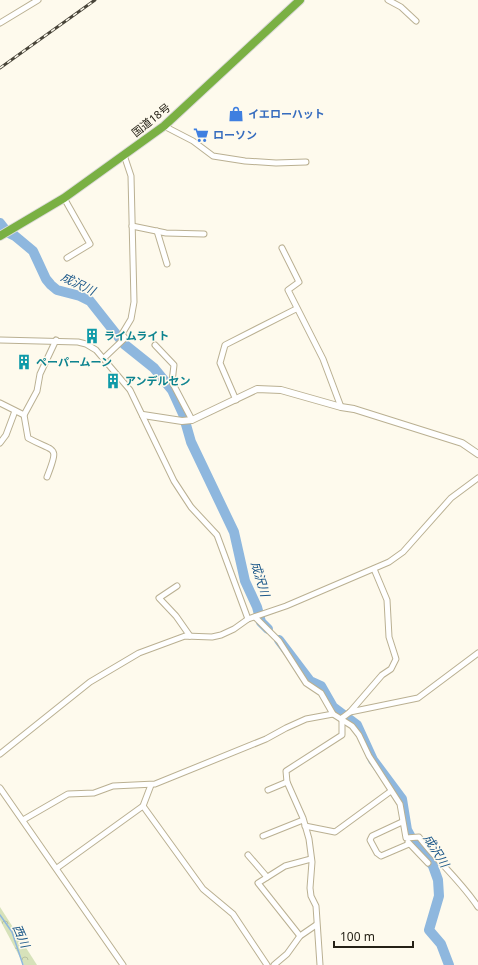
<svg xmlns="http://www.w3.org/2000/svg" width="478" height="965" viewBox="0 0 478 965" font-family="'Noto Sans','Noto Sans JP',sans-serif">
	<defs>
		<pattern id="forest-crowns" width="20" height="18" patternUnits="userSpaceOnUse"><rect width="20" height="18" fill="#d7e2ba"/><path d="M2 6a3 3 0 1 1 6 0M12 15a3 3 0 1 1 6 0" fill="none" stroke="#b8c29f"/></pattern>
	</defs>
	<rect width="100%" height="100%" fill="#fefaed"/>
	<polygon fill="url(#forest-crowns)" points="0,907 37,965 24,965 0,920"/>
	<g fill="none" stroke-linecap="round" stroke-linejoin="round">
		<polyline stroke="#8eb7de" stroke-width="1.5" points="0,915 12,932 23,965"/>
		<g stroke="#8eb7de" stroke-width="10">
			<polyline points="0,223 7,232 15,236 33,251 46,279 51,285 57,290 80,296 90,301 124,344 154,368 172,390 183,414 191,442 234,532 245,581 257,607 261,622 268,629"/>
			<polyline points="279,640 310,681 321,686 333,707 357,725 373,760 402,799 407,830 413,841 433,866 438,880 439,896 429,930 441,944 449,965"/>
		</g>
		<g stroke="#bab092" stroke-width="7">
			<g id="minor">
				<polyline points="388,0 401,7 416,21"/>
				<polyline points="0,23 38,0"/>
				<polyline points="164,126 193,141 213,156 245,161 276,163 306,162"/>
				<polyline points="64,198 90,244 67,258"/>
				<polyline points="132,226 166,233 204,234"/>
				<polyline points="157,231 167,264"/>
				<polyline points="282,248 299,282 288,290 323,359 341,407"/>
				<polyline points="0,340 78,342 86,344 96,350 130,390 174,481 191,507 217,535 248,619"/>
				<polyline points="155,345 174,365 172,382 192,420"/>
				<polyline points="104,358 125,338 122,334 131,319 134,302 131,176 124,155"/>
				<polyline points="236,400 220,363 225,345 296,309"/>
				<polyline points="0,403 24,415"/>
				<polyline points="0,443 6,435 15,411"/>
				<path d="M 47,477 C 60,444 55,453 28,438 L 24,415 L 37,391 L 40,374 L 56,340"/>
				<polyline points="177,586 159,598 176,616 190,636"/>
				<path d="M 255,617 L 279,641 L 306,683 L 321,693 L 333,714 L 352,726 L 359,735 L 369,756 L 400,804 L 406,838 L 419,837 C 437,861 461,881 478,907"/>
				<polyline points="350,712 418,698 478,653"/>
				<polyline points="342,718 350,712 382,675 391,669 396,659 389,637 387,600 374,569"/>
				<polyline points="0,754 90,682 139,653 185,636 212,637 221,635 234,629 248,619 286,606 389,562 403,552 451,498 478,478"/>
				<polyline points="0,788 123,965"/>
				<polyline points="268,790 287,782"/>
				<polyline points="143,806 151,785"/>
				<polyline points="23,820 68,794 94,793 113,786 155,784 266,739 286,728 306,719 333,714"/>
				<polyline points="402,822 372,836 370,840 377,853 381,856 409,844"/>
				<polyline points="305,826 335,832 391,791"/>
				<polyline points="263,836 303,820"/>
				<polyline points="408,842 428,863"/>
				<polyline points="248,855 267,877"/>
				<polyline points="57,868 143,806 203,889 233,914 267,965"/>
				<polyline points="300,936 258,883 285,866 311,859"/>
				<polyline points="274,965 287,954 300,936 316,925"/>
				<polyline points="320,965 316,906 311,896 310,888 312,862 309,839 303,818 287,782 286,771 342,735 342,718"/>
			</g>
		</g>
		<g stroke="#bab092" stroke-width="8">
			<polyline id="tertiary" points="143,415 182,421 192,420 257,389 281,390 341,407 354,409 462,443 478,454"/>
		</g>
		<g stroke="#dcdbda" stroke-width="10">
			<polyline id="trunk" points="0,236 64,198 164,126 300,0"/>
		</g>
		<use href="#minor" stroke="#fff" stroke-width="5"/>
		<use href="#tertiary" stroke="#fff" stroke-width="6"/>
		<use href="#trunk" stroke="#7ab043" stroke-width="8"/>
		<g stroke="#49453a" stroke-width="3">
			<polyline id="rail" points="0,68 95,0"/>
		</g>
		<use href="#rail" stroke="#fefaed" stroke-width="1.5" stroke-dasharray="4.5" stroke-linecap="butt"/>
	</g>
	<defs>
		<g id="shop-bare" transform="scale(1.2)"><path d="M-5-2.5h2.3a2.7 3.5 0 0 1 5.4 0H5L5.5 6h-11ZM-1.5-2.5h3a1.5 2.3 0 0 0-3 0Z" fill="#3f7fe0" stroke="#fefaed" stroke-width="2.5" paint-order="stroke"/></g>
		<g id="supermarket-bare" transform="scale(1.2)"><path d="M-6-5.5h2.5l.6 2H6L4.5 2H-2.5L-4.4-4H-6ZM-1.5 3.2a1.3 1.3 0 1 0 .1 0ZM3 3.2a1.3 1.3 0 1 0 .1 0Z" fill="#3f7fe0" stroke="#fefaed" stroke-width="2.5" paint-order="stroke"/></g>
		<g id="building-bare" transform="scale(1.2)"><path d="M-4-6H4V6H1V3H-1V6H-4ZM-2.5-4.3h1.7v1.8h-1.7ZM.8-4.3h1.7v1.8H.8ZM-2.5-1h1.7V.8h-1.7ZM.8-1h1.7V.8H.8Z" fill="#0f9aa8" stroke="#fefaed" stroke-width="2.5" paint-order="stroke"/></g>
	</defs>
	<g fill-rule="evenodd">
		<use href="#shop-bare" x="236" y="114"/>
		<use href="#supermarket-bare" x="201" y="135"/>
		<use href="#building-bare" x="92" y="336"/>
		<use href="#building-bare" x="24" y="362"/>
		<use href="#building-bare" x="113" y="381"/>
	</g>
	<g text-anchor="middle" stroke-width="3" stroke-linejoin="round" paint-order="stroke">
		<g font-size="11" font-weight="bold" fill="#366cbe" stroke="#fefaed" text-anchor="start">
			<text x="248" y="118">イエローハット</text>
			<text x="213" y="139">ローソン</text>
		</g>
		<g font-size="11" fill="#252116" stroke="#fefaed">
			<text transform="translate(151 120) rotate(-39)" y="4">国道18号</text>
		</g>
		<g font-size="11" font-weight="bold" fill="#0d838f" stroke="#fefaed" text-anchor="start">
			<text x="104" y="340">ライムライト</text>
			<text x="36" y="366">ペーパームーン</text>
			<text x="125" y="385">アンデルセン</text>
		</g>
		<g font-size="12" font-style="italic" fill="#1b5789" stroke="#fefaed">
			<text transform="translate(78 284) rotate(26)" y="4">成沢川</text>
			<text transform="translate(260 579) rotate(73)" y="4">成沢川</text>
			<text transform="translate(436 851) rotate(58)" y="4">成沢川</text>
			<text transform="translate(21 936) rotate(66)" y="4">西川</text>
		</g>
	</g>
	<path d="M334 941v6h79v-6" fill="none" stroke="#252116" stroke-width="2"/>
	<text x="340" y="941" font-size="12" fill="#252116" stroke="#fefaed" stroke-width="3" paint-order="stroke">100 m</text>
</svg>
